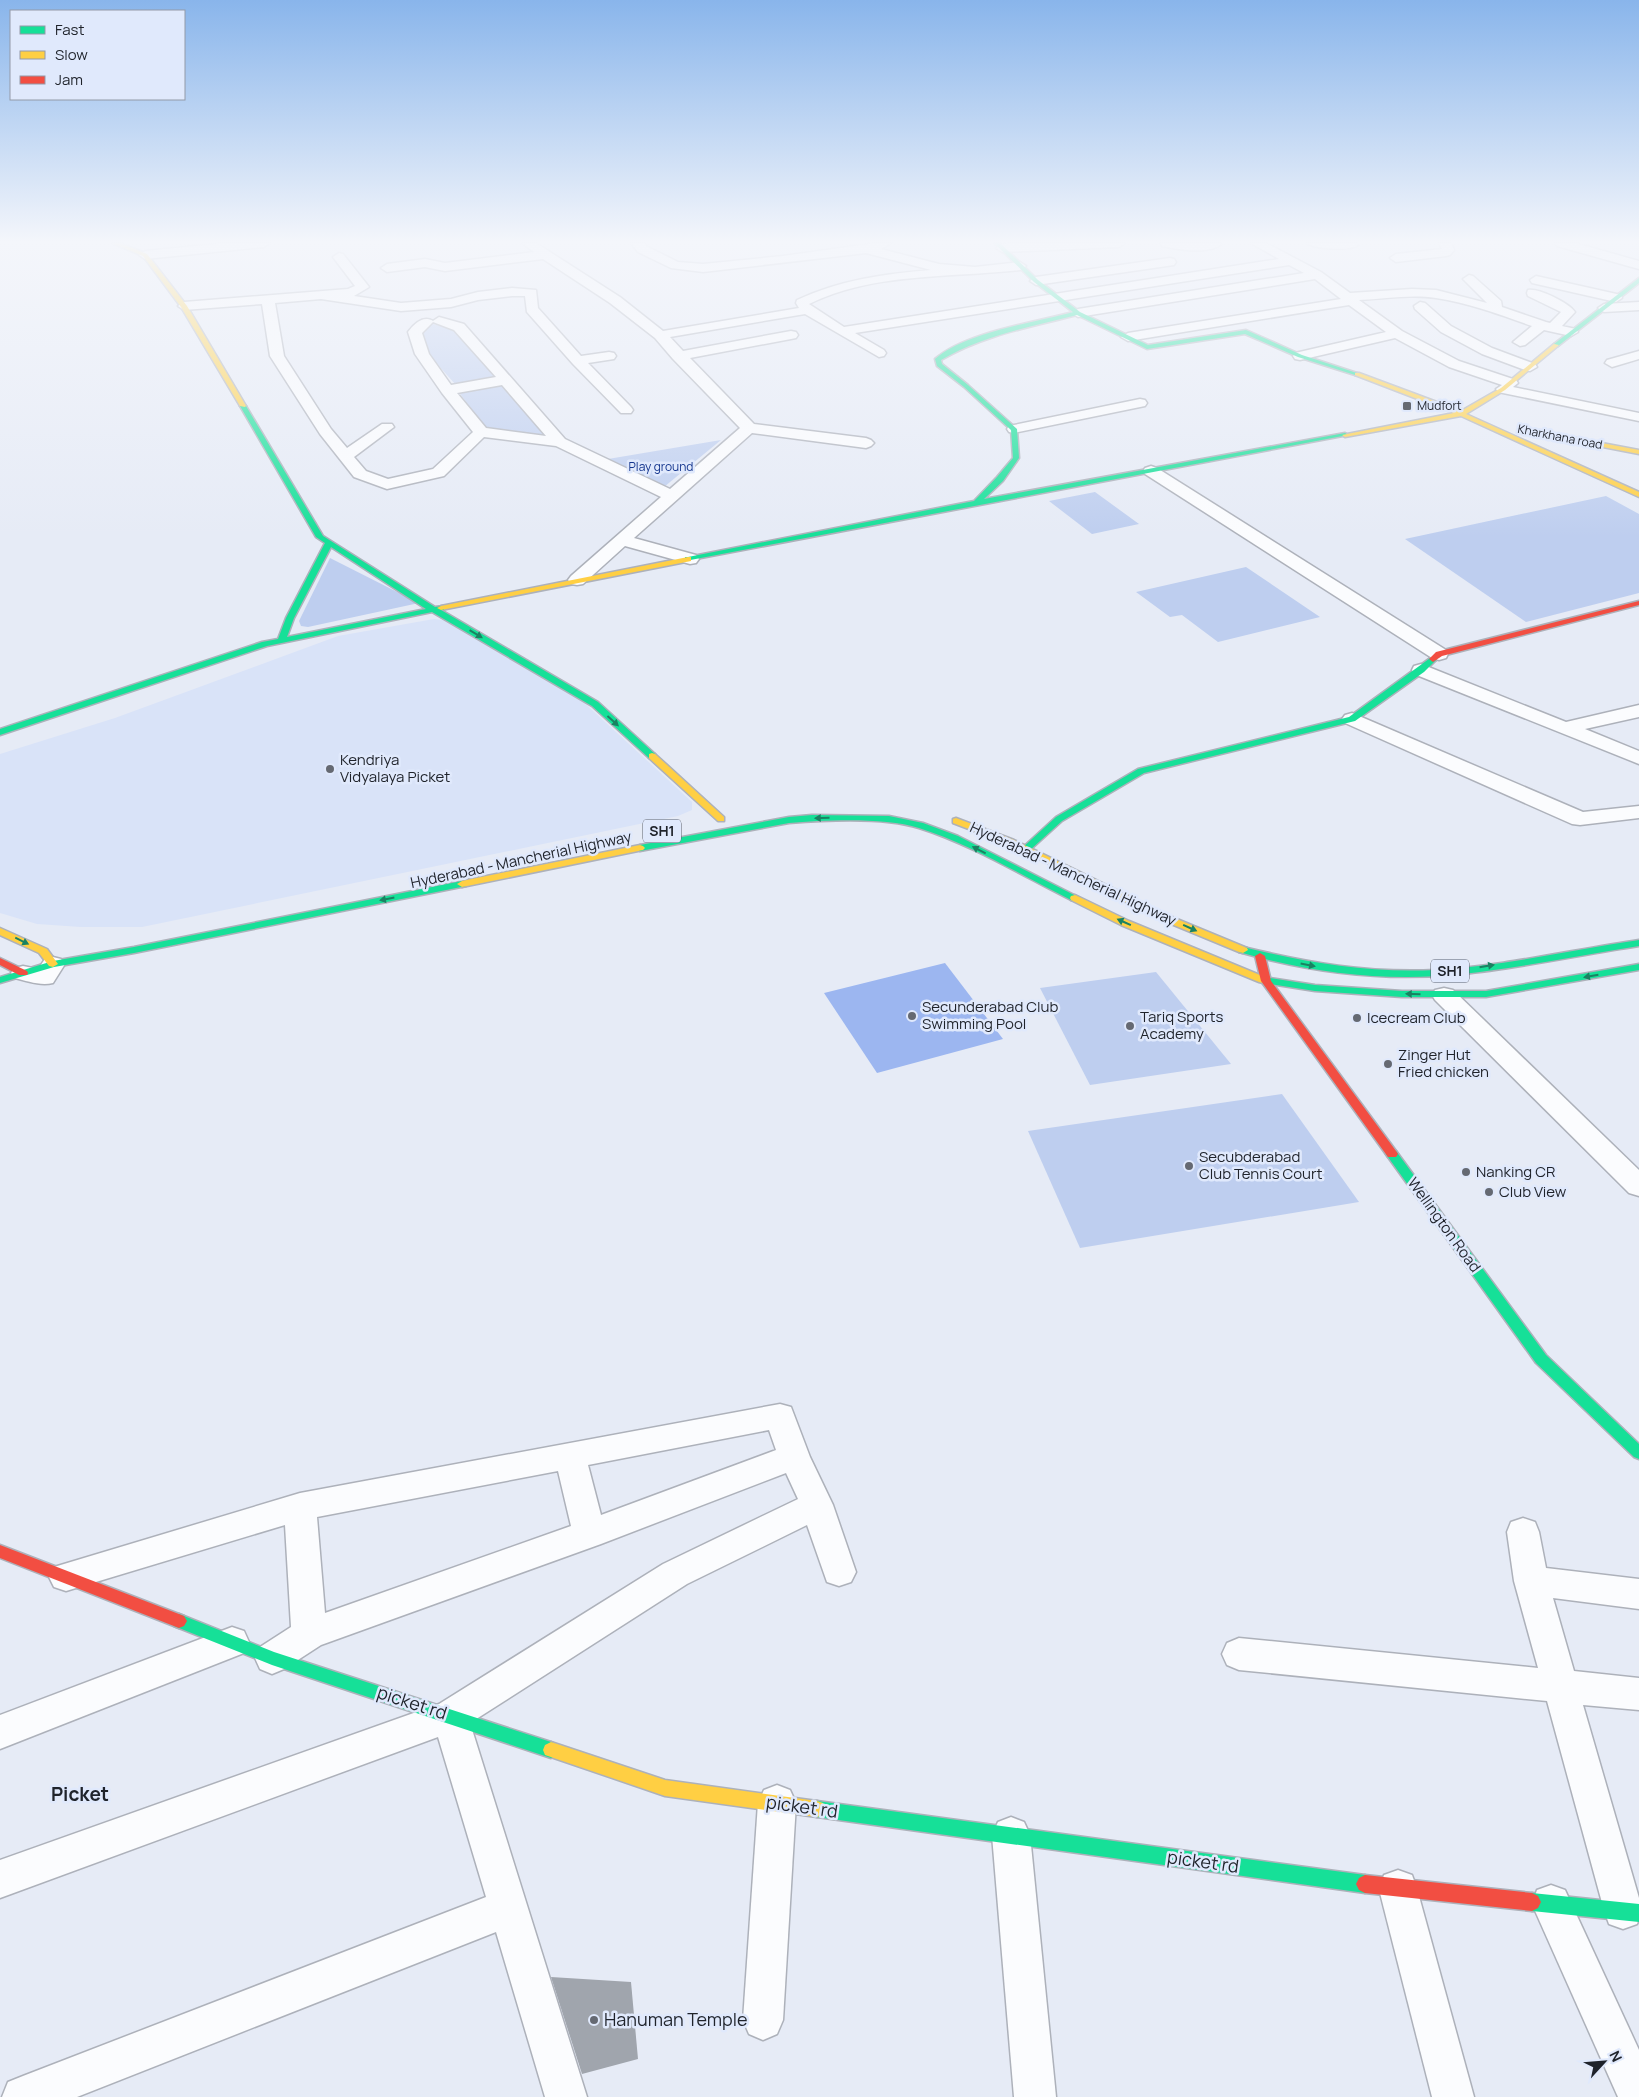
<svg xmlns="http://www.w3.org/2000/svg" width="1639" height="2097" viewBox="0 0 1639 2097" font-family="Manrope,sans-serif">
	<rect width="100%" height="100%" fill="#e6ebf6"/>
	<polygon fill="#d9e3f8" points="434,619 443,620 578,697 692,802 692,810 678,816 142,927 81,927 37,924 0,913 0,754 115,718 338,636"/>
	<g fill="#beceef">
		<polygon points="433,324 452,329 496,378 456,385 428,354 421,330"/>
		<polygon points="500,384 550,438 487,430 458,391"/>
		<polygon points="721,440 664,487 608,459"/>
		<polygon points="1095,492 1139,524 1092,534 1049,501"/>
		<polygon points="1606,496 1639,514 1639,593 1526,622 1405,539"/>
		<polygon points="330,558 419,603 308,627 301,626 299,621"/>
		<polygon points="1246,567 1320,617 1218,642 1182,615 1170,617 1136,592"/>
		<polygon points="1156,972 1231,1064 1090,1085 1040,988"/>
		<polygon points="1282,1094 1359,1202 1080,1248 1028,1131"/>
	</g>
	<polygon fill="#9cb6f0" points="945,963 1003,1039 877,1073 824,993"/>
	<polygon fill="#a0a5ad" points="551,1977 631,1982 638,2059 582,2074"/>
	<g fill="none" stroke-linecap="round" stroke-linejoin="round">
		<g stroke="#adb1ba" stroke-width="3">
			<g id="street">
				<polygon points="226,243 270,243 264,247 145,259 139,255 145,251"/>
				<path d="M 522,243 L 536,243 L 620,297 L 663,331 L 799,308 L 796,303 L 797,300 C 840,280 884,274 931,270 L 866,253 L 703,272 L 671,268 L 638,252 L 631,243 L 644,243 L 646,246 L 678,262 L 703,264 L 783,256 L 876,243 L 891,243 L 881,249 L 939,264 L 975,267 L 1020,262 L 1026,266 L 1020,270 C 950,278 874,272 809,304 L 844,327 L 1279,259 L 1251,243 L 1266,243 L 1321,272 L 1350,293 L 1412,289 L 1436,290 L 1487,303 L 1463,279 L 1469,275 L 1473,276 L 1501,301 L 1502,307 L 1546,322 L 1550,323 L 1561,312 L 1528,296 L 1527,293 L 1528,290 C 1539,288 1569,303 1575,312 L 1562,326 L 1576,329 L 1578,332 L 1571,336 L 1544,330 L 1525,345 L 1520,346 L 1513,342 L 1532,326 C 1501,315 1469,303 1436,298 C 1411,294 1384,299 1359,300 L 1402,331 L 1459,361 L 1516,380 L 1518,383 L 1513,387 L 1639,413 L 1639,421 L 1498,392 L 1496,389 L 1502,385 L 1449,367 L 1395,338 L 1300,360 L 1295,359 L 1293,356 L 1295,353 L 1386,332 L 1349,305 L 1128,341 L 1121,337 L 1128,333 L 1341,299 L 1315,279 L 1078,317 L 1071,313 L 1078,309 L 1304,273 L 1289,265 L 855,333 L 884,350 L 886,353 L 884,356 L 879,357 L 805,314 L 670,337 L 683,351 L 791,331 L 796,332 L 798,335 L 796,338 L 791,339 L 690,358 L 754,424 L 866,438 L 871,440 L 874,443 L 871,446 L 866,448 L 752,433 L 634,538 L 696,555 L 699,559 L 696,563 L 690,564 L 625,546 L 583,584 L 577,585 L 571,584 L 568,580 L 571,576 L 661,497 L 556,446 L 484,437 L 444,476 L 387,489 L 354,477 L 320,434 L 270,356 L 262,304 L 184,310 L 178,306 L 184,302 L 348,289 L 355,286 L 333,257 L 339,253 L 343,254 L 369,287 L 354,296 L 401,303 L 451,299 L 478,292 L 512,288 L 536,290 L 538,308 L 581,356 L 609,352 L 614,353 L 616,356 L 614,359 L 588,363 L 631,407 L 633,410 L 631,413 L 621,413 L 573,364 L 527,312 L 525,296 L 512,296 L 478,300 L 451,307 L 401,311 L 321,299 L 275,303 L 284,356 L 331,429 L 347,448 L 382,424 L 392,424 L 394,427 L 354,457 L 366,471 L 388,479 L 433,469 L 473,432 L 442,393 L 415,354 L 408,332 C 414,324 423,315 433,321 L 439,317 L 464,324 L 565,439 L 670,489 L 740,428 L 673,359 L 655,338 L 610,303 L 543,259 L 445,271 L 425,267 L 387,272 L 381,268 L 387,264 L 425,259 L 445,263 L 534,252 ZM 433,322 L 454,330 L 496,377 L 451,385 L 429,354 L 422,333 ZM 502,385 L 546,436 L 486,428 L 457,393 Z"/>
				<polygon points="1029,243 1125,243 1119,247 1002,252 996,248 1002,244"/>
				<path d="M 1160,243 L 1220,243 L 1221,244 C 1210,255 1176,249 1162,246 Z"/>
				<path d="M 1307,243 L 1357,243 L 1358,245 C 1352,251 1313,249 1307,243 Z"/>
				<polygon points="1439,243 1451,243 1454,250 1450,255 1446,256 1396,262 1390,258 1396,254 1442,249"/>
				<polygon points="1555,243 1575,243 1639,261 1639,269 1557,246"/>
				<polygon points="1170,258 1174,259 1176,262 1174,265 1036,285 1030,281 1036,277"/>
				<polygon points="1536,276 1621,295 1622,298 1616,302 1532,283 1530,280"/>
				<polygon points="1420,302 1425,303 1451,326 1492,348 1535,364 1537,367 1530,371 1525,370 1482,354 1441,332 1415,309 1414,306"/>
				<polygon points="1639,302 1639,310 1604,312 1598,308 1604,304"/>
				<polygon points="1639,351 1639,359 1612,367 1605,363 1607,360"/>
				<polygon points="1140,399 1145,400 1147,403 1145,406 1014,433 1009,432 1007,429 1009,426 1014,425"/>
				<polygon points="1151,466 1157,468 1446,650 1448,654 1446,658 1439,660 1432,658 1145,474 1143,471 1145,468"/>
				<polygon points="1421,664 1566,722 1639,705 1639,717 1585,729 1639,751 1639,764 1414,674 1412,670 1414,666"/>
				<polygon points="1352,713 1583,812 1639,806 1639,818 1580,825 1572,824 1345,723 1342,719 1345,715"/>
				<path d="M 53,957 L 61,959 L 65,964 L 53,983 C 40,986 27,981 15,978 L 11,973 L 15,968 L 23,966 L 38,969 L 45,959 Z"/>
				<polygon points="1444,988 1453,990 1639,1170 1639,1196 1629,1193 1435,1000 1432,995 1435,990"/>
				<path d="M 780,1404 L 791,1407 L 810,1457 L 833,1505 L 856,1572 L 851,1582 L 839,1586 L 827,1582 L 807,1525 L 687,1584 L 470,1723 L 587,2097 L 545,2097 L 496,1932 L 77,2097 L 2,2097 L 8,2082 L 23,2076 L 486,1897 L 438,1737 L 0,1898 L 0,1860 L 439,1704 L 663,1564 L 798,1499 L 786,1473 L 601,1544 L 321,1645 L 284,1669 L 272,1674 L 260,1669 L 255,1658 L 260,1647 L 291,1627 L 285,1525 L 66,1591 L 54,1587 L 49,1577 L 54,1567 L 300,1493 ZM 769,1430 L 776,1450 L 601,1515 L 588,1465 ZM 558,1471 L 571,1526 L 325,1613 L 317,1517 Z"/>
				<polygon points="1523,1518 1535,1522 1539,1532 1546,1568 1639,1579 1639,1609 1553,1598 1574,1671 1639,1678 1639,1710 1583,1705 1639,1898 1639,1918 1637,1924 1623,1929 1609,1924 1604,1910 1547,1701 1239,1670 1227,1665 1222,1654 1227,1643 1239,1638 1538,1668 1514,1581 1507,1532 1511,1522"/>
				<polygon points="232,1627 244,1631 249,1642 244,1653 0,1749 0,1715"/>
				<polygon points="777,1785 790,1790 796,1803 783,2020 777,2034 763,2040 749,2034 743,2020 758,1803 764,1790"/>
				<polygon points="1011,1817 1024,1822 1030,1835 1056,2097 1014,2097 992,1835 998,1822"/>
				<polygon points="1398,1870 1412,1875 1417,1889 1474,2097 1432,2097 1379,1889 1384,1875"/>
				<polygon points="1551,1885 1565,1890 1639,2050 1639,2097 1618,2097 1532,1904 1537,1890"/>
			</g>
		</g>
		<g stroke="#adb1ba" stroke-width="3">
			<g id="fast">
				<path d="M 994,243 L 1000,243 L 1038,280 L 1080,312 L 1148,345 L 1246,330 L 1302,355 L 1360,374 L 1355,375 L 1298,357 L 1245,334 L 1147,349 L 1077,315 C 1031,327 983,335 941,360 L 942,364 L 968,385 L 1017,429 L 1019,458 L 1003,481 L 984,499 L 1345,433 L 1348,435 L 685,561 L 685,557 L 688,557 L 974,501 L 997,477 L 1013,458 L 1011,430 L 964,387 L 937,366 L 935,359 C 966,332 1033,323 1073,312 L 1034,282 Z"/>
				<polygon points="1639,278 1639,283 1558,346 1554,346 1554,344"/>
				<path d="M 243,404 L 246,406 L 323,536 L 435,607 L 444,606 L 444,610 L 441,610 L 598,702 L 655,754 L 655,758 L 649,758 L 592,706 L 432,612 L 267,646 L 0,735 L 0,729 L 262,642 L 278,639 L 286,618 L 325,543 L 316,537 L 240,406 ZM 331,547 L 426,609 L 287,637 L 294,618 Z"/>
				<polygon points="1433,656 1437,659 1424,672 1355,721 1144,773 1062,821 1029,851 1026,852 1021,849 1056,817 1138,769 1349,717"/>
				<path d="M 812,815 L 889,816 L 923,823 L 958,836 L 1080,898 L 1075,901 L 1071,900 C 1023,876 970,844 919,828 C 885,817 825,820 789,823 L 640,851 L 635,848 L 640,845 L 789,817 Z"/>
				<polygon points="462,881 466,882 467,884 466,886 134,953 54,967 0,983 0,977 53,961 134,947"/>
				<path d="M 1639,940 L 1639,946 C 1580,955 1521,968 1462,974 C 1386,982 1312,973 1239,952 L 1238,950 L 1243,947 C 1310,963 1366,973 1435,970 C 1504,966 1571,950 1639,940 Z"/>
				<polygon points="1639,964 1639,970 1486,997 1402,997 1315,991 1263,983 1258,980 1263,977 1315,985 1402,991 1486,991"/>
				<polygon points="1392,1150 1396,1151 1546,1355 1639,1444 1639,1459 1634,1457 1536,1363 1388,1157 1386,1154 1388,1151"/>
				<polygon points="179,1614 274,1652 551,1742 557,1745 559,1750 557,1755 551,1758 272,1665 174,1626 171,1621 174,1616"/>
				<polygon points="817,1801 1365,1875 1371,1878 1374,1884 1371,1890 1365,1893 817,1817 811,1815 809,1809 811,1803"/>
				<polygon points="1532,1893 1639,1904 1639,1922 1532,1911 1526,1908 1523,1902 1526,1896"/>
			</g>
		</g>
		<g stroke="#adb1ba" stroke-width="3">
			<g id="slow">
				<polygon points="112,243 120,243 147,254 187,306 246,406 245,407 240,406 181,307 143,256"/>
				<polygon points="1554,344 1559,345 1505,390 1466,414 1639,492 1639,497 1461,416 1345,437 1342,435 1454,413 1355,375 1355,373 1359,373 1461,411 1501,388"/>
				<polygon points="1522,428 1639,450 1639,454 1520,431 1519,430"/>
				<polygon points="688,557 691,557 691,561 441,610 437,608 441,606"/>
				<polygon points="652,753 655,754 724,817 724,821 718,821 649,758 649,754"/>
				<polygon points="956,818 1014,840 1172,917 1247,948 1248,950 1243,953 1239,952 1164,921 1008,844 953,823 953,819"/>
				<polygon points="640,845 643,846 645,848 643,850 462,887 457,884 462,881"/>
				<polygon points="1075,895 1129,921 1267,978 1268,980 1263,983 1259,982 1121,925 1071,900 1070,898 1071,896"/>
				<polygon points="0,928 47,949 58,964 53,967 49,966 39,953 0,935"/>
				<polygon points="551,1742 665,1780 817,1801 823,1803 825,1809 823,1815 817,1817 665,1796 545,1755 543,1750 545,1745"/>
			</g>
		</g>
		<g stroke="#adb1ba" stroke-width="3">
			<g id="jam">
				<polygon points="1639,601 1639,605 1442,656 1433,662 1429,659 1436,652"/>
				<polygon points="1260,953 1265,956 1271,981 1396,1151 1398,1154 1396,1157 1388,1157 1261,981 1255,956"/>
				<polygon points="0,958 27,971 28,973 27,975 19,975 0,965"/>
				<polygon points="0,1545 184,1616 187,1621 184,1626 179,1628 0,1558"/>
				<polygon points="1365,1875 1532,1893 1538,1896 1541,1902 1538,1908 1532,1911 1365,1893 1359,1890 1356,1884 1359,1878"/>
			</g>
		</g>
		<use href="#street" fill="#fbfcfe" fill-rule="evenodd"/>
		<use href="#fast" fill="#16e098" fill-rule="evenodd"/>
		<use href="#slow" fill="#ffcf43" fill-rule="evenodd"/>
		<use href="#jam" fill="#f24e42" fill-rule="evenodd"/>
	</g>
	<defs><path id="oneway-solid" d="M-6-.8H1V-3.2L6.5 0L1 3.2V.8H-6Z" transform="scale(1.25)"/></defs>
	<g fill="#1a8262">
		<use href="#oneway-solid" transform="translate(476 634) rotate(31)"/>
		<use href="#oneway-solid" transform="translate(613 721) rotate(42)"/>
		<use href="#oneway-solid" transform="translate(822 818) rotate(179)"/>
		<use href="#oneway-solid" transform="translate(979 850) rotate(-153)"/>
		<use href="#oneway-solid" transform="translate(387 899) rotate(169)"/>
		<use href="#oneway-solid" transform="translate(1124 922) rotate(-156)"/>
		<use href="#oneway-solid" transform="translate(1190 928) rotate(24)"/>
		<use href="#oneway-solid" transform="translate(22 941) rotate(26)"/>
		<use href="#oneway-solid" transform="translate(1308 965) rotate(11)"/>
		<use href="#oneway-solid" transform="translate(1487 966) rotate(-9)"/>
		<use href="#oneway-solid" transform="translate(1591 976) rotate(170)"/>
		<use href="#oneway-solid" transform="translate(1413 994) rotate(-179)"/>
	</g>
	<linearGradient id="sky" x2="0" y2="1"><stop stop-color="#89b5eb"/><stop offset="0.45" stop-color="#f4f6fb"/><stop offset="1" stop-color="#f4f6fb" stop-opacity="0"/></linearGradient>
	<rect width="1639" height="537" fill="url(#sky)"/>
	<g fill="#656972" stroke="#e0e9fc" stroke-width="2">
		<rect x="1402" y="401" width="10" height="10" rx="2.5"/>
		<circle cx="330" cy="769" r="5"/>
		<circle cx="912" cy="1016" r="5"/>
		<circle cx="1357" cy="1018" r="5"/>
		<circle cx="1130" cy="1026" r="5"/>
		<circle cx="1388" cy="1064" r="5"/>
		<circle cx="1189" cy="1166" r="5"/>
		<circle cx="1466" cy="1172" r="5"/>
		<circle cx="1489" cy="1192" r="5"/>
		<circle cx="594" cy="2020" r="5"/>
	</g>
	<g text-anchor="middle" stroke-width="5" stroke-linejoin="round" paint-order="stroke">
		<g font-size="12" fill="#1f232b" stroke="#e0e9fc" text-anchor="start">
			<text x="1417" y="410">Mudfort</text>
		</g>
		<g font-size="12" fill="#1f232b" stroke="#e0e9fc">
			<text transform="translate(1560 437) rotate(11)" y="4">Kharkhana road</text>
		</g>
		<g font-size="12" fill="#15368e" stroke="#e0e9fc">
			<text x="661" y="471">Play ground</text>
		</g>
		<g fill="#e0e9fc" stroke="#595e6a" stroke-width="1">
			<rect x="643" y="819.5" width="38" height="23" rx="4"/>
			<rect x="1431" y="959.5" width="38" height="23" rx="4"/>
		</g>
		<g font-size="14" font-weight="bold" fill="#1f232b">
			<text x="662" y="836">SH1</text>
			<text x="1450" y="976">SH1</text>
		</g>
		<g font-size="15" fill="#1f232b" stroke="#e0e9fc" text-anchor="start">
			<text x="340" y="765">Kendriya<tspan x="340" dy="17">Vidyalaya Picket</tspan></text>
			<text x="922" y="1012">Secunderabad Club<tspan x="922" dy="17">Swimming Pool</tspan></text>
			<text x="1140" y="1022">Tariq Sports<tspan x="1140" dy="17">Academy</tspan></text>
			<text x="1367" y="1023">Icecream Club</text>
			<text x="1398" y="1060">Zinger Hut<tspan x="1398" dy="17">Fried chicken</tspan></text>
			<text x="1199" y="1162">Secubderabad<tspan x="1199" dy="17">Club Tennis Court</tspan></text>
			<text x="1476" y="1177">Nanking CR</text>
			<text x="1499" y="1197">Club View</text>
		</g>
		<g font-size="15" fill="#1f232b" stroke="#e0e9fc">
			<text transform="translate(521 860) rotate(-12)" y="5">Hyderabad - Mancherial Highway</text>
			<text transform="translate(1073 874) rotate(25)" y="5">Hyderabad - Mancherial Highway</text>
			<text transform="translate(1444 1225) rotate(54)" y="5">Wellington Road</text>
		</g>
		<g font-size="18" fill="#1f232b" stroke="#e0e9fc">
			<text transform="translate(412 1703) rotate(18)" y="6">picket rd</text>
			<text transform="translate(802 1807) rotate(8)" y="6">picket rd</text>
			<text transform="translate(1203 1862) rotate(8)" y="6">picket rd</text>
		</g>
		<g font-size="18" fill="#1f232b" stroke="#e0e9fc" text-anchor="start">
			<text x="604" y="2026">Hanuman Temple</text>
		</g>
		<g font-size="19" font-weight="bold" fill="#1f232b" stroke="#e0e9fc">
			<text x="80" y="1801">Picket</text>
		</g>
	</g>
	<rect x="10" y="10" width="175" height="90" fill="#e0e9fc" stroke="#939aa8"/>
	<rect x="20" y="26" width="25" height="8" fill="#16e098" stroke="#939aa8"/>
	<text x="55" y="35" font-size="15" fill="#1f232b">Fast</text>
	<rect x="20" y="51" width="25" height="8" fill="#ffcf43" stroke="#939aa8"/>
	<text x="55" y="60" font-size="15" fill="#1f232b">Slow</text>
	<rect x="20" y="76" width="25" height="8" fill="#f24e42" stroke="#939aa8"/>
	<text x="55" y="85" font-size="15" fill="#1f232b">Jam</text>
	<g transform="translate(1604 2062) rotate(64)" stroke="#e0e9fc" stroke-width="4" paint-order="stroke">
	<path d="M0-4L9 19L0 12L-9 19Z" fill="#1f232b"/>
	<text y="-8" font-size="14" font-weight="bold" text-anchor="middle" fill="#1f232b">N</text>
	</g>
</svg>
